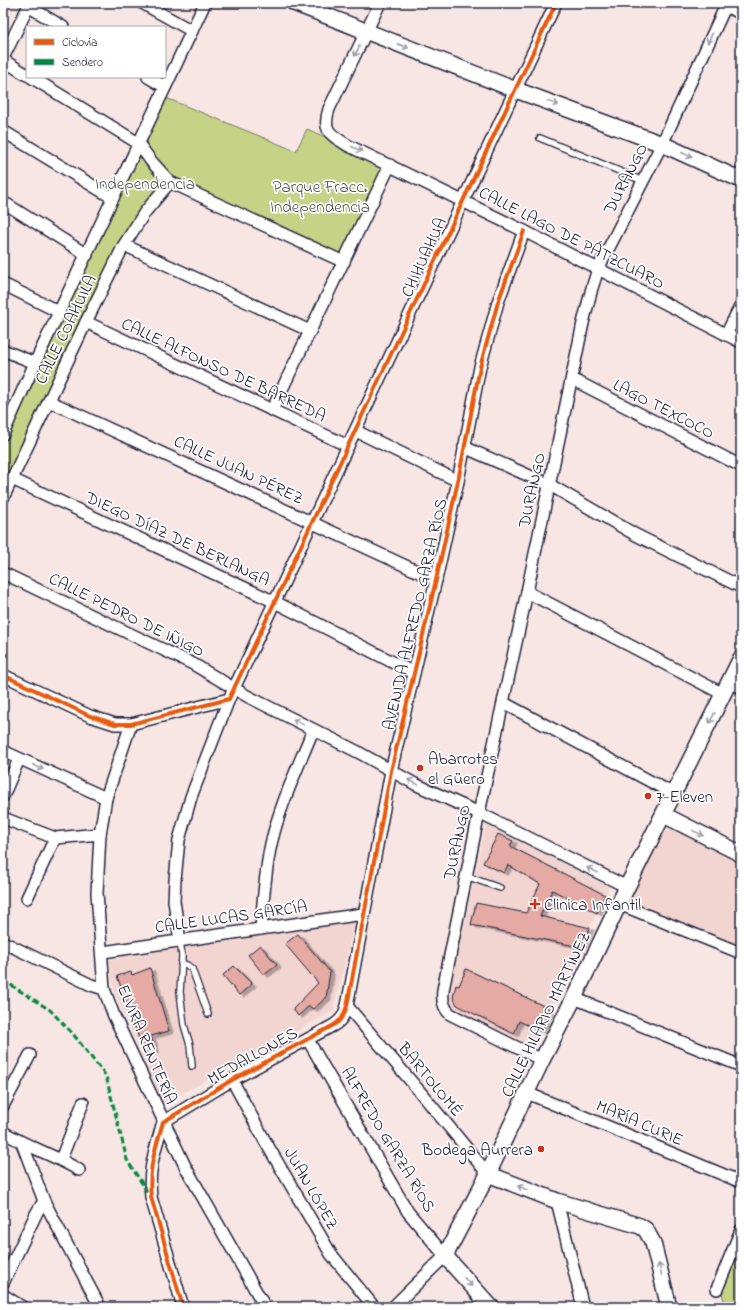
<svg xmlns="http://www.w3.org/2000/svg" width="744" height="1310" viewBox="0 0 744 1310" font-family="'Indie Flower',sans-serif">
	<defs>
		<filter id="shadow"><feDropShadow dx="4.5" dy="2.5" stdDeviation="0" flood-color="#0004"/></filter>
	</defs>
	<rect width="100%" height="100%" fill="#f7e6e4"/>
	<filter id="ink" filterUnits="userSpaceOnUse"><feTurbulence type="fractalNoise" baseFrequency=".025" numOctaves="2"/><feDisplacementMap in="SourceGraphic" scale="8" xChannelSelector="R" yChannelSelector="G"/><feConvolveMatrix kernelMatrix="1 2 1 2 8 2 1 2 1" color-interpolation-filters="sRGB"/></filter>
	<g filter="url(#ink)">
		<g fill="#f2d4d1">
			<polygon points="486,824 609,887 534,1043 527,1048 451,1007 448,999"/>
			<polygon points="668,830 675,831 741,861 741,930 733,950 634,906 631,902 633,893 659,838"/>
			<polygon points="356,916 333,1011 163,1104 114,990 109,960"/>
		</g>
		<g fill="#c6d387" stroke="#747a61">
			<polygon points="161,96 296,151 307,129 390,165 344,262 170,182 145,212 3,495 3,447 103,232 141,147"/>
			<polygon points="739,1244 741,1245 741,1307 726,1307 721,1290"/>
		</g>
		<g fill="#e5aaa4" stroke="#22223b" filter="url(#shadow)">
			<polygon points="498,834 513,841 510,846 605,895 597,913 552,890 540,916 590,928 580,947 471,925 476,903 526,913 540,884 508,865 504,873 483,863"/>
			<polygon points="298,934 330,972 326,998 313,1009 309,1006 298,1016 293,1009 318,983 285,944"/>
			<polygon points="260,945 277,965 264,975 248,955"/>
			<polygon points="234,966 252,984 239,995 223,975"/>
			<polygon points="150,968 169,1031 151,1036 155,1050 144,1053 117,976 131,972 132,975"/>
			<polygon points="466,969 550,1009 540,1031 519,1021 514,1034 457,1005 453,997 456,985 459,986"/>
		</g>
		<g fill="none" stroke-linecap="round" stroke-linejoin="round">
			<g stroke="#22223b" stroke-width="8">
				<g id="lane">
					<polyline points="540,138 643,181"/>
					<polyline points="466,876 500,888"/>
					<polyline points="180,941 182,956 180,992 184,1025 190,1045 192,1066"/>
					<polyline points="181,963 187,965 192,969 208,1014"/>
				</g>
			</g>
			<g stroke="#22223b" stroke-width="14">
				<g id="street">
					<polyline points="142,3 192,31"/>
					<path d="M 380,3 L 329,109 C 322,131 330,134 347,145 L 524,231 L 741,342"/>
					<polyline points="28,6 63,27"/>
					<polyline points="3,58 30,3"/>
					<polyline points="3,60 27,75"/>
					<polyline points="31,77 138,143 151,161 170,182 344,262"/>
					<polyline points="148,77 165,87"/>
					<polyline points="3,131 113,198"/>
					<polyline points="3,202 87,255"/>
					<polyline points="124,245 310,331"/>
					<polyline points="3,284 59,312"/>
					<polyline points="86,322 348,446"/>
					<polyline points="726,335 741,305"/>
					<polyline points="3,350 35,363"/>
					<polyline points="572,379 741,466"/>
					<polyline points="49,401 436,580"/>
					<polyline points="272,410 390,165"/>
					<polyline points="356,431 458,481"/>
					<polyline points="3,434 35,363 205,3"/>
					<polyline points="464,447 550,485 636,535 741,587"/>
					<polyline points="12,479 275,602 414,673"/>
					<polyline points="3,498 86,322 124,245 145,212 170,182"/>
					<polyline points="3,573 193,664 247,696 358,752 415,784 479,813 627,887"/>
					<polyline points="527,592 723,694"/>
					<polyline points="3,675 90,716 115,724 131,724 229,699 556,3"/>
					<polyline points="730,682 741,688"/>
					<polyline points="504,703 674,794"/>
					<polyline points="131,724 106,798 100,834 97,893 104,989 114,1016 185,1166 265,1307"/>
					<polyline points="3,751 106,798"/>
					<polyline points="3,796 19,759"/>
					<polyline points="3,818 55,838 100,834"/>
					<polyline points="27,898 55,838"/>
					<polyline points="619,904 741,953"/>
					<path d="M 261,929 C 263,900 265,872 271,844 C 280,805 298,767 313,730"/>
					<polyline points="180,941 174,901 175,880 179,840 191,797 229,699"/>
					<polyline points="3,942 91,985 104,989"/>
					<polyline points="103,952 363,914"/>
					<polyline points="574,998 741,1066"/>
					<polyline points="347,1006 421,1093 488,1174"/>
					<polyline points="308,1040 408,1212 445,1256 393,1307"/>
					<path d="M 542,1060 L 450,1014 C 443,1007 442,1000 443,990 L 479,813 L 527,592 L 583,323 L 592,288 L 598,269 L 662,144 L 727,3"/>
					<polyline points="232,1080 265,1141 331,1254 374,1307"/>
					<polyline points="527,1093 741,1182"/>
					<polyline points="3,1106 30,1055"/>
					<path d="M 3,1132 C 28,1147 54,1155 79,1170"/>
					<polyline points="22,1143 44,1201 100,1307"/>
					<polyline points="61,1159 83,1103"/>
					<polyline points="557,1201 583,1307"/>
					<polyline points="3,1283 37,1212 44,1201"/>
					<polyline points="717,1289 741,1230"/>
					<polyline points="3,1295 22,1307"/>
					<path d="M 183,1307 L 151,1197 C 148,1167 155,1151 163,1122 L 232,1080 L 334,1025 C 342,1020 344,1015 347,1006 L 391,771 L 436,580 L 458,481 L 480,367 L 498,302 L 524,231"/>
				</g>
			</g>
			<g stroke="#22223b" stroke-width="18">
				<g id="secondary">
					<polyline points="294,3 516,90 662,144 741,180"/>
					<polyline points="724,3 741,11"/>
					<polyline points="664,815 741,854"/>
					<polyline points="488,1174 557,1201 640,1226 646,1230 653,1243 669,1307"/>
					<polyline points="491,1307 445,1256 488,1174 542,1060 574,998 627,887 741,658"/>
				</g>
			</g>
			<use href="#lane" stroke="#fff" stroke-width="5.5"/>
			<use href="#street" stroke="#fff" stroke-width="11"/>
			<use href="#secondary" stroke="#fff" stroke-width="15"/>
			<polyline stroke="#00873e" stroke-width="3" stroke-dasharray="6 3" stroke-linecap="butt" points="3,980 50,1010 73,1034 106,1076 127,1160 149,1194"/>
			<g stroke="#fff" stroke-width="6">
				<g id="cycleway">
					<polyline points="3,675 90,716 115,724 131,724 229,699 556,3"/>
					<path d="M 183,1307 L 151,1197 C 148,1167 155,1151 163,1122 L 232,1080 L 334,1025 C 342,1020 344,1015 347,1006 L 391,771 L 436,580 L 458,481 L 480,367 L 498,302 L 524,231"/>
				</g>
			</g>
			<use href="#cycleway" stroke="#e8590c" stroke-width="4"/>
		</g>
		<defs><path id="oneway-shaft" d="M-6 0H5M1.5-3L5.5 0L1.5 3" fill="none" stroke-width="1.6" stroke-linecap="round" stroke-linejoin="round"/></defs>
		<g stroke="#9c9ca7">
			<use href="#oneway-shaft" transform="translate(710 38) rotate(115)"/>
			<use href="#oneway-shaft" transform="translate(403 46) rotate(21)"/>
			<use href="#oneway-shaft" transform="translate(357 51) rotate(116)"/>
			<use href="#oneway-shaft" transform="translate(553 103) rotate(20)"/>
			<use href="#oneway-shaft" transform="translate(357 149) rotate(25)"/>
			<use href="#oneway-shaft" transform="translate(687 155) rotate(25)"/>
			<use href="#oneway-shaft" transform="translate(712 718) rotate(116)"/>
			<use href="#oneway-shaft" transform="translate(298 722) rotate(-153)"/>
			<use href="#oneway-shaft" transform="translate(38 767) rotate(25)"/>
			<use href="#oneway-shaft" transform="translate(413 782) rotate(-153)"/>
			<use href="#oneway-shaft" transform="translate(698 833) rotate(26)"/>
			<use href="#oneway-shaft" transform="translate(592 870) rotate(-153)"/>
			<use href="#oneway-shaft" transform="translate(523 1188) rotate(-158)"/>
			<use href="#oneway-shaft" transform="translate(660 1269) rotate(-104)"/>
			<use href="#oneway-shaft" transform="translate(468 1282) rotate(48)"/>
		</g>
	</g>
	<g fill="#c8321e" stroke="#fff" stroke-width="1.5">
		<circle cx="420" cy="768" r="4"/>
		<circle cx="648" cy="796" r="4"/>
		<path d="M533 898h4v4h4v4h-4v4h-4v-4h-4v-4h4z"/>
		<circle cx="541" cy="1149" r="4"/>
	</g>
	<g text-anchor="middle" stroke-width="3.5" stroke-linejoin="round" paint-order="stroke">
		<g font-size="17" fill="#22223b" stroke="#fff">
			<text transform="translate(625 178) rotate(-63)" y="6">DURANGO</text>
			<text transform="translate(572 237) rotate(27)" y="6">CALLE LAGO DE PÁTZCUARO</text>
			<text transform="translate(423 257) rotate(-65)" y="6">CHIHUAHUA</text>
			<text transform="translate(65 329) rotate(-64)" y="6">CALLE COAHUILA</text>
			<text transform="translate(224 369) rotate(25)" y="6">CALLE ALFONSO DE BARREDA</text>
			<text transform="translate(664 408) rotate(27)" y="6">LAGO TEXCOCO</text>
			<text transform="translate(239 469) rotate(25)" y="6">CALLE JUAN PÉREZ</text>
			<text transform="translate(531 490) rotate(-78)" y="6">DURANGO</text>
			<text transform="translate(178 538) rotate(25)" y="6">DIEGO DÍAZ DE BERLANGA</text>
			<text transform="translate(127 614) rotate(26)" y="6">CALLE PEDRO DE IÑIGO</text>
			<text transform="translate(414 614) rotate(-77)" y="6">AVENIDA ALFREDO GARZA RÍOS</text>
			<text transform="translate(456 842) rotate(-78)" y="6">DURANGO</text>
			<text transform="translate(231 916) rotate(-8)" y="6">CALLE LUCAS GARCÍA</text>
			<text transform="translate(545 1014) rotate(-64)" y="6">CALLE HILARIO MARTÍNEZ</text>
			<text transform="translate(148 1044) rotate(67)" y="6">ELVIRA RENTERÍA</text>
			<text transform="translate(252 1055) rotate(-29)" y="6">MEDALLONES</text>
			<text transform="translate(431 1079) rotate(50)" y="6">BARTOLOMÉ</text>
			<text transform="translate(640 1122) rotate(23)" y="6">MARÍA CURIE</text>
			<text transform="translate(389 1139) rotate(59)" y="6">ALFREDO GARZA RÍOS</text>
			<text transform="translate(312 1188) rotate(60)" y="6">JUAN LÓPEZ</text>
		</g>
		<g font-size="17" fill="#535752" stroke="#fff">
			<text x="145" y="189">Independencia</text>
			<text x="320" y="192">Parque Fracc.<tspan x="320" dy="20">Independencia</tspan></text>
		</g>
		<g font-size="17" fill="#22223b" stroke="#fff" text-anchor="start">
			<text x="428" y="764">Abarrotes<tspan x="428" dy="20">el Güero</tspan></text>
			<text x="656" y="802">7-Eleven</text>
			<text x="544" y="910">Clinica Infantil</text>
			<text x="533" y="1155" text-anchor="end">Bodega Aurrera</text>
		</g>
	</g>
	<rect width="744" height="1310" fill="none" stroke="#fff" stroke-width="16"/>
	<rect x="8" y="8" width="728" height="1294" fill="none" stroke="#22223b" stroke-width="1.5" filter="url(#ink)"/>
	<rect x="26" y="26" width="140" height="52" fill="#ffffff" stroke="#a7a7b1"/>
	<rect x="34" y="39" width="20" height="6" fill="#e8590c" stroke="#a7a7b1"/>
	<text x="62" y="46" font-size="12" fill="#22223b">Ciclovía</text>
	<rect x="34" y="59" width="20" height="6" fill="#00873e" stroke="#a7a7b1"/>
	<text x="62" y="66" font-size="12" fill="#22223b">Sendero</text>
</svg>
